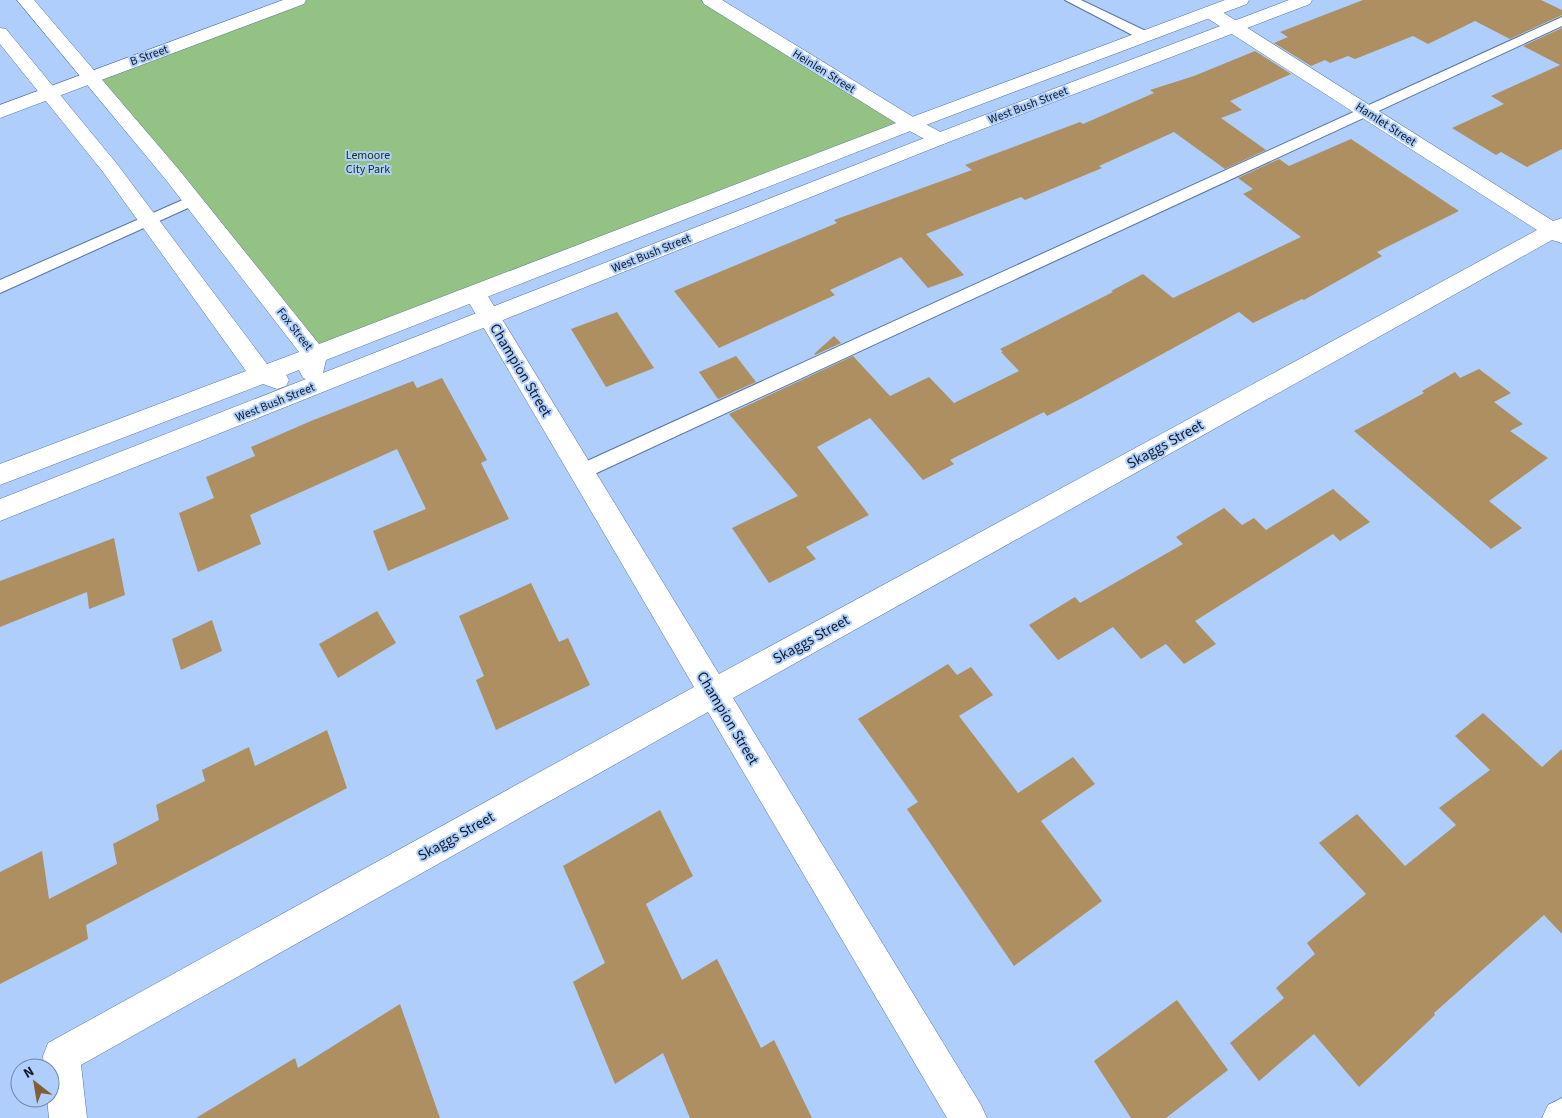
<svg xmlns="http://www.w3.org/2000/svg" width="1562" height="1118" viewBox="0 0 1562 1118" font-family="'Source Sans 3',sans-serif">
	<rect width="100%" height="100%" fill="#afcefb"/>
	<polygon fill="#93c284" points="298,0 710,0 911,124 315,355 92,77"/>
	<g fill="#ad8f61">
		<polygon points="1363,0 1541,0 1562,10 1562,15 1510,39 1475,21 1428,44 1413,36 1355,59 1348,56 1330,63 1325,60 1311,66 1274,43 1288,37 1280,32"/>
		<polygon points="1562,28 1562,149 1527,167 1501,152 1496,155 1452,128 1504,104 1491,96 1560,65 1523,46"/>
		<polygon points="1255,51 1291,74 1230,101 1242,110 1221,118 1266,150 1225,169 1174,132 1099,166 1102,168 1025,200 1021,197 926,234 964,275 928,288 901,257 830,290 835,295 719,348 674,291 837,223 834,220 972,170 965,165 1080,122 1083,124 1154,93 1150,90 1194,76"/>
		<polygon points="1351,139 1459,211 1377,252 1382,256 1304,300 1302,299 1253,323 1239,312 1082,398 1047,416 1044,412 950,460 954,464 923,480 870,418 817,447 869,515 806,547 816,559 769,583 732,528 798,496 729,414 853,356 890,396 929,377 954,403 1019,371 1001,352 1003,352 1000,349 1113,292 1111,291 1143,274 1173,298 1301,237 1243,194 1253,189 1238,178 1279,159 1289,166"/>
		<polygon points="617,312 654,368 606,387 571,329"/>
		<polygon points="834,336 841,343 815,355 814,354"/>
		<polygon points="736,356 756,382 718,399 699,372"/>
		<polygon points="1479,369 1511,393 1494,402 1523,424 1510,431 1548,458 1489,501 1522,528 1491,549 1354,431 1424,393 1422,391 1455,372 1460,378"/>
		<polygon points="442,378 487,460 481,463 509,519 388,571 373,531 426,509 397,449 250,515 261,544 198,572 179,513 214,498 206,477 255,456 251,447 311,421 413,381 417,388"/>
		<polygon points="1333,489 1370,522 1340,541 1333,534 1195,621 1216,644 1184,664 1166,644 1141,659 1113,627 1058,660 1029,625 1075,597 1080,603 1183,544 1176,537 1224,508 1242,525 1254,518 1266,530"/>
		<polygon points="114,538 125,595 89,609 87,592 0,627 0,581"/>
		<polygon points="531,583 559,642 568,638 590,685 496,730 476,680 484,676 459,616"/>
		<polygon points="377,611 396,643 338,678 319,644"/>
		<polygon points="212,620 222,651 181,670 172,639"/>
		<polygon points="948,664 957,675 971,667 993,695 959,716 1018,793 1073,757 1095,784 1041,821 1102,901 1014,966 907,809 918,802 858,719"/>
		<polygon points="1483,713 1542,767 1562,749 1562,934 1544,915 1434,1013 1435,1015 1359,1087 1314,1034 1259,1081 1230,1043 1284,998 1276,988 1315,954 1307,943 1366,894 1319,843 1357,814 1405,866 1456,825 1439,808 1490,770 1455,736"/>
		<polygon points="327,730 347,788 86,925 88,939 0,984 0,872 42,851 49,899 117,864 113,844 159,820 156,805 205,781 202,770 249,747 255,766"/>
		<polygon points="660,810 693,876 646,904 682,980 717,959 761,1048 774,1040 812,1118 690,1118 663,1053 615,1084 573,982 605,963 563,866"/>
		<polygon points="1177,1000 1228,1070 1166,1118 1131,1118 1094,1061"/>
		<polygon points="400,1004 440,1118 196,1118 295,1058 298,1068"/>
	</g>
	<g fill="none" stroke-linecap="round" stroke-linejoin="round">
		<g stroke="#58739c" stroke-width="2">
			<g id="lane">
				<polygon points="1065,0 1081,0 1152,34 1153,37 1147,41 1142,40"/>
				<polygon points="1562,17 1562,26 588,477 581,480 574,477 572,472 574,467"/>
				<polygon points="194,195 199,197 202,200 199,203 0,293 0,280"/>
			</g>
		</g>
		<g stroke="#58739c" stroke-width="1">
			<g id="street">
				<polygon points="283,0 306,0 304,4 0,118 0,105"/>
				<polygon points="702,0 722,0 918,120 946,135 949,139 946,143 939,145 932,143 904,128 704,4"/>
				<polygon points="1210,7 1216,8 1553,221 1562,218 1562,243 1552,240 733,698 981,1105 987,1118 947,1118 708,712 81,1065 87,1118 49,1118 47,1098 50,1098 50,1068 44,1068 43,1056 48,1043 694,687 464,294 467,288 475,286 483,288 719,674 1537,230 1204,16 1201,12 1204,8"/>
				<polygon points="1562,1098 1562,1118 1542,1118 1548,1105"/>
			</g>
		</g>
		<g stroke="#58739c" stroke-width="1">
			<polygon id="secondary" points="17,0 34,0 180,171 319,344 904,120 1225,0 1249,0 1247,4 918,128 326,360 323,373 932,135 1289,0 1312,0 1310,4 946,143 0,521 0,499 306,379 303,378 299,370 286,375 289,380 286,386 277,389 263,384 0,485 0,464 246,371 103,172 0,44 0,28 6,29 117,164 267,364 299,352 166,180"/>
		</g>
		<use href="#lane" fill="#fff" fill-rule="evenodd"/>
		<use href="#street" fill="#fff" fill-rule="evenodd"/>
		<use href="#secondary" fill="#fff" fill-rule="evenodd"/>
	</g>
	<g text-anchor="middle" stroke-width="4" stroke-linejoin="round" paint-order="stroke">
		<g font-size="12" fill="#101b2b" stroke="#afcefb">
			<text transform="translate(149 55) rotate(-20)" y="4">B Street</text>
			<text transform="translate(824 71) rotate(32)" y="4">Heinlen Street</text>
			<text transform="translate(1028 105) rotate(-21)" y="4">West Bush Street</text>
			<text transform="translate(1386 124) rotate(33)" y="4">Hamlet Street</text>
			<text transform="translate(651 253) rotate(-22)" y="4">West Bush Street</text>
			<text transform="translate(295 329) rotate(52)" y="4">Fox Street</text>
			<text transform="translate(275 402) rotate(-22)" y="4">West Bush Street</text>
		</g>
		<g font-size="12" fill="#16310b" stroke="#afcefb">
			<text x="368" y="159">Lemoore<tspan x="368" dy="14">City Park</tspan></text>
		</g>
		<g font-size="15" fill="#101b2b" stroke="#afcefb">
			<text transform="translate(521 370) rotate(59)" y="5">Champion Street</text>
			<text transform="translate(1165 444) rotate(-29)" y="5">Skaggs Street</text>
			<text transform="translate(811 639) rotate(-29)" y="5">Skaggs Street</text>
			<text transform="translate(728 718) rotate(59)" y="5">Champion Street</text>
			<text transform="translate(456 836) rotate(-29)" y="5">Skaggs Street</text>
		</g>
	</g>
	<g transform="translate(35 1083) rotate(329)"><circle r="24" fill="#afcefb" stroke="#6f86a8"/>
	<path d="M0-4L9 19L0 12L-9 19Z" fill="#7d6134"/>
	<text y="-8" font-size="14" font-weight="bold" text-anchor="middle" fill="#101b2b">N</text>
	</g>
</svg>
